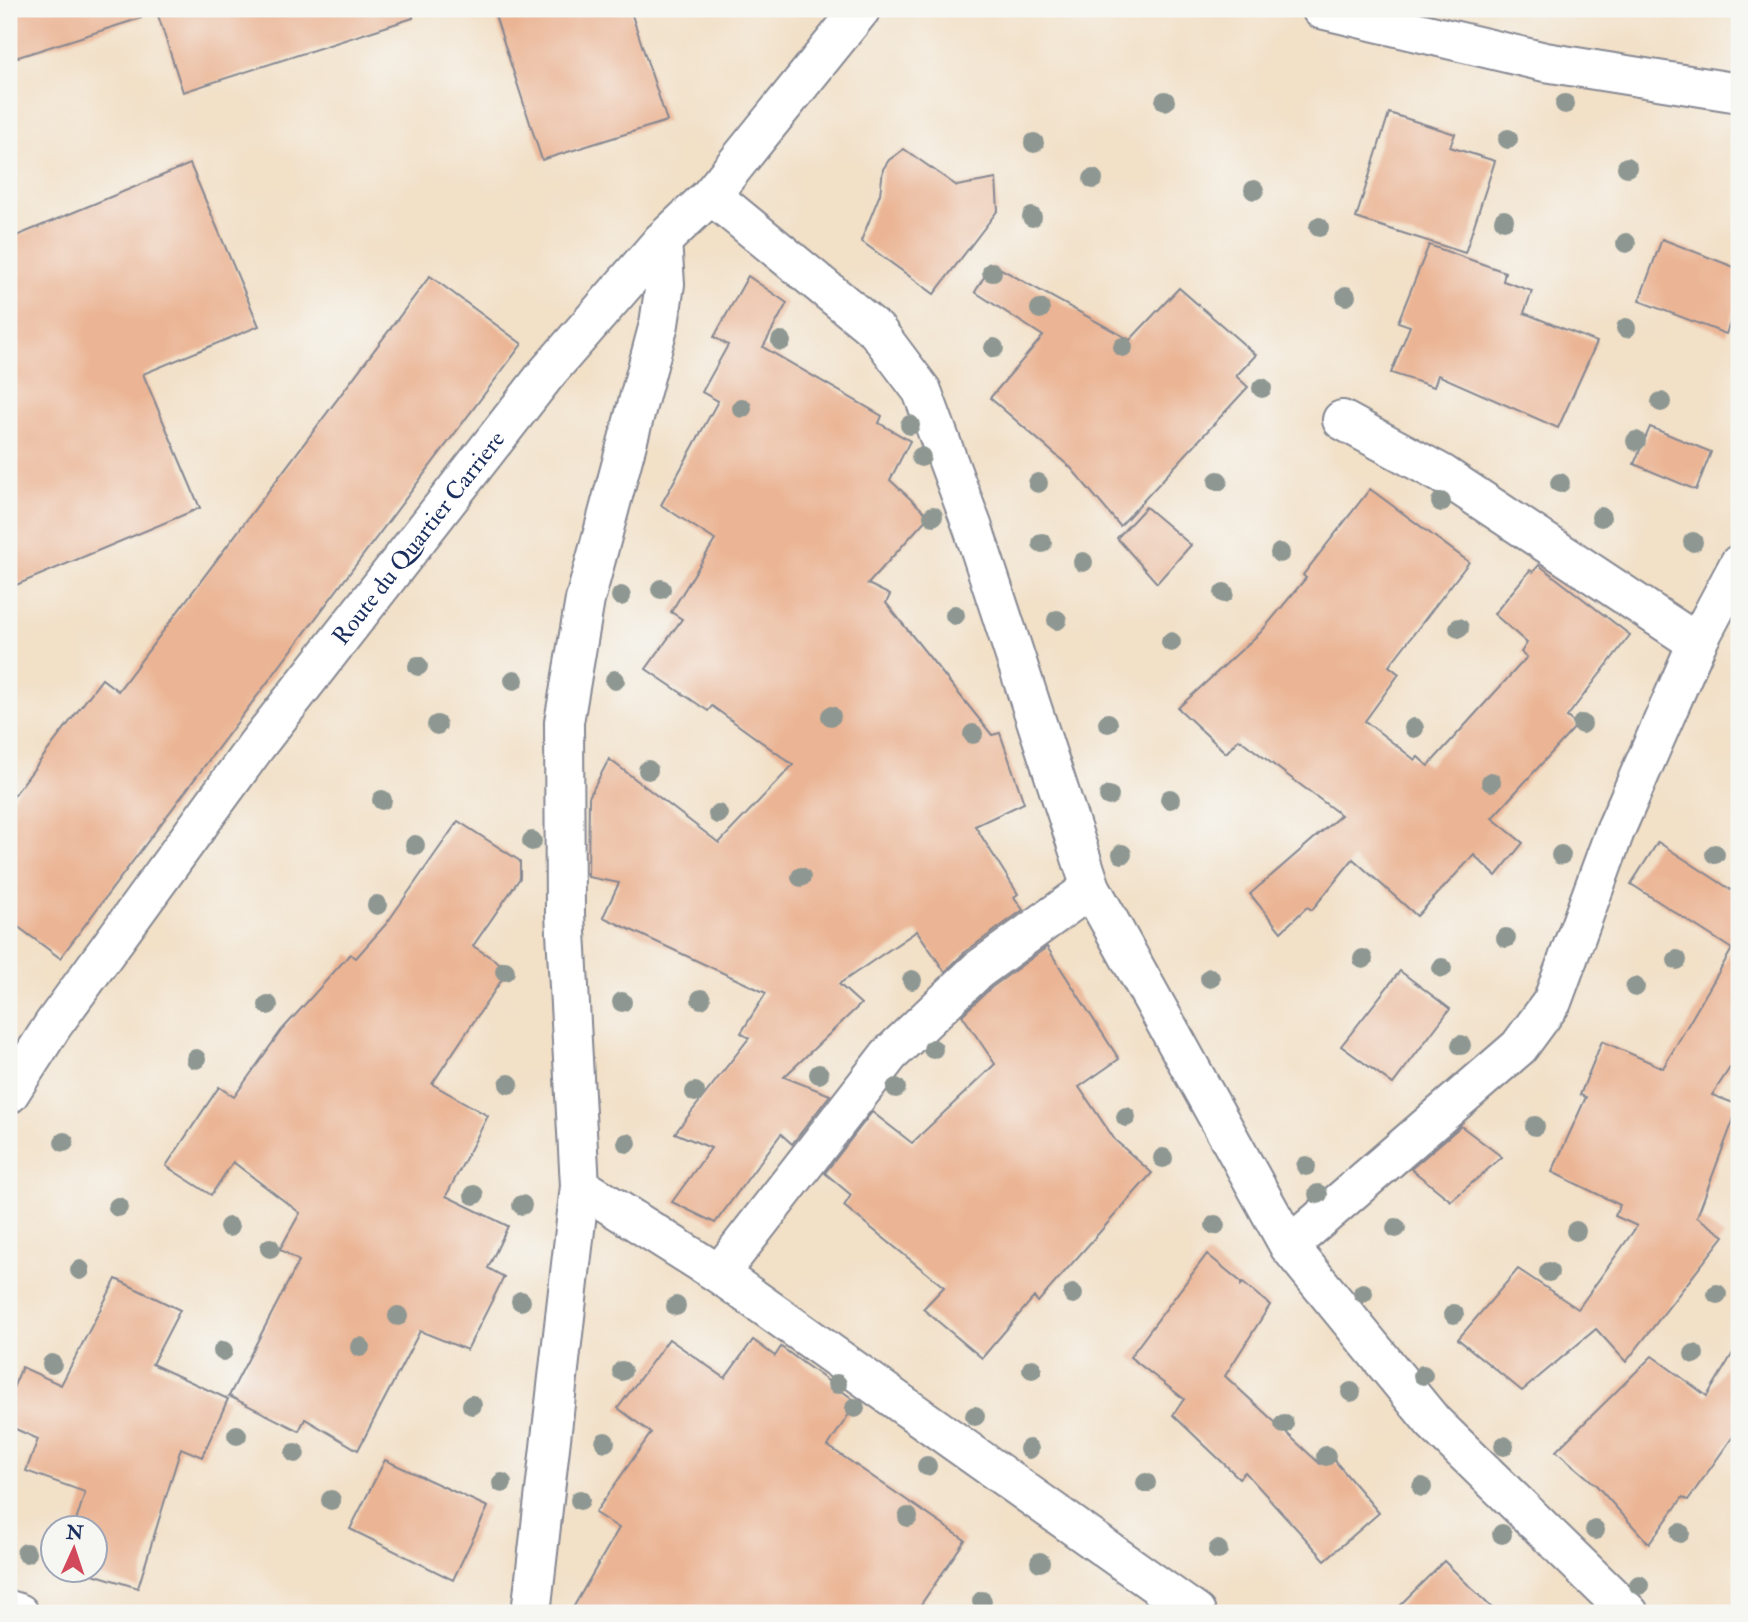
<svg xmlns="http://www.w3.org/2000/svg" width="1748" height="1622" viewBox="0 0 1748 1622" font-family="'IM FELL Double Pica',serif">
	<rect width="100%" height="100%" fill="#f6f6f2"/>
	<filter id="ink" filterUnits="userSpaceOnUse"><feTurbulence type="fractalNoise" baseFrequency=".0143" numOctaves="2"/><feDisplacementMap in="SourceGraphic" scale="14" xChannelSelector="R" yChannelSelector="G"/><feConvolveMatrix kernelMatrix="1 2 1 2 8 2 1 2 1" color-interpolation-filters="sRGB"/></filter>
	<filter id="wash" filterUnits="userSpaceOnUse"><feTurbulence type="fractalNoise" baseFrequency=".00686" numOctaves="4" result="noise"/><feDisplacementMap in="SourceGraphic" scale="28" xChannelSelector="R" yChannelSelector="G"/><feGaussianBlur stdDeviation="1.57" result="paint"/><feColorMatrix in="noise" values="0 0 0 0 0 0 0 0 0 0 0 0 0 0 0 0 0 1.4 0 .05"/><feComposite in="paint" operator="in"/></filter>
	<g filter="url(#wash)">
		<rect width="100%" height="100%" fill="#f2e0c7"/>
		<g id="blocks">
			<g fill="#ebb595">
				<polygon points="9,9 139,9 141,18 9,60"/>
				<polygon points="156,9 412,9 413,18 183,92"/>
				<polygon points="493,9 630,9 667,121 542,160"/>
				<polygon points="1389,113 1455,134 1450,147 1495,161 1465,253 1356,218"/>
				<polygon points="904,149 957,186 996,179 998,210 934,294 861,241 880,194 883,169 889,160"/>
				<polygon points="190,164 259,326 143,374 200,508 9,588 9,239"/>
				<polygon points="1662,239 1739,269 1739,297 1726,334 1639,301"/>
				<polygon points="1429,245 1505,272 1503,281 1532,291 1524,313 1597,342 1558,428 1438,375 1434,387 1391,373 1410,326 1398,322"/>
				<polygon points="992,264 1130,340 1179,288 1256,355 1236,376 1248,387 1120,526 1071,468 990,398 1043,336 975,292"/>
				<polygon points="430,276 522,344 60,958 9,920 9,802 102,679 118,691"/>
				<polygon points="748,276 787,303 763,347 882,416 879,423 910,441 890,480 929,516 868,584 890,595 886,603 992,735 1000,733 1024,803 975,826 1018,894 1014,897 1023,910 965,952 945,972 917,931 839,984 861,1004 784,1077 830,1095 792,1144 781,1134 715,1223 672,1202 711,1148 675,1133 749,1038 741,1033 766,993 603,917 619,883 588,877 589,797 609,759 719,843 793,765 712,706 708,711 646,669 682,619 671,612 715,540 661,505 718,401 702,392 728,345 714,337"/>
				<polygon points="1650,427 1711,452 1696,490 1634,464"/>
				<polygon points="1370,489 1469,562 1389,666 1399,674 1365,721 1415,760 1418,757 1428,766 1527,657 1521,652 1527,643 1494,614 1530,570 1533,572 1539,565 1630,635 1567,717 1577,725 1492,818 1523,843 1496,876 1474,855 1417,916 1353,859 1312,910 1307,907 1281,932 1250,894 1341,815 1239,739 1226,753 1178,708 1261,632 1306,578 1303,575"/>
				<polygon points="1146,507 1191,545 1157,583 1117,538"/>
				<polygon points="458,821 520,861 520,878 473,946 509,969 432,1084 488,1116 446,1196 508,1226 488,1268 504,1277 467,1350 420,1331 358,1450 305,1419 299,1431 229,1396 299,1261 280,1249 300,1213 233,1162 211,1195 166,1166 219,1087 234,1097 281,1031 350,954 356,958 387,923"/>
				<polygon points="1658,842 1739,895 1739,1054 1712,1095 1739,1105 1697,1217 1724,1236 1626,1362 1596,1329 1522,1391 1458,1339 1518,1269 1578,1309 1637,1226 1615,1216 1620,1205 1552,1172 1586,1097 1580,1095 1602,1041 1663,1068 1732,949 1631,884"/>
				<polygon points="1047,947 1119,1059 1079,1087 1115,1140 1152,1173 1038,1302 1034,1297 982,1358 923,1309 944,1287 844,1206 851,1195 825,1173 872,1112 912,1143 995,1064 962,1015 992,987"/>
				<polygon points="1400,971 1450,1009 1393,1084 1341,1046"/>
				<polygon points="1461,1126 1502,1157 1451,1201 1411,1169"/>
				<polygon points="1207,1254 1241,1282 1241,1285 1243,1283 1270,1305 1225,1376 1320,1464 1330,1455 1379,1513 1325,1560 1245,1472 1239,1478 1173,1415 1184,1399 1130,1357"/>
				<polygon points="116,1279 180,1310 152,1364 228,1399 202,1457 181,1448 138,1588 80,1570 94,1570 94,1528 74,1528 85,1492 26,1471 38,1439 9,1426 9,1397 22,1367 61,1385"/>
				<polygon points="669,1339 725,1378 753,1340 775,1356 781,1347 857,1402 828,1446 965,1540 915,1613 570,1613 619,1528 595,1513 651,1433 618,1408"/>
				<polygon points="1739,1343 1739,1428 1688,1500 1683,1497 1649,1544 1596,1485 1556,1451 1652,1356 1707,1396"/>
				<polygon points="385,1460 488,1507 453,1580 350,1529"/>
				<polygon points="1444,1561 1497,1613 1392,1613"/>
			</g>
		</g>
	</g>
	<g filter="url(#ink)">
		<use href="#blocks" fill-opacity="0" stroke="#868892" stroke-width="2"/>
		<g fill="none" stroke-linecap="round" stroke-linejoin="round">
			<g stroke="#868892" stroke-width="42">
				<g id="street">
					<polyline points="1321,9 1545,62 1739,93"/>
					<polyline points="711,195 877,331 922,391 973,528 1091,888 1289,1246 1433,1422 1629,1613"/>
					<polyline points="1342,420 1442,474 1697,643"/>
					<path id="s1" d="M 9,1094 L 53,1025 L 256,746 L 547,373 L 662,241 L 711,195 L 861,9"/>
					<polyline points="580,1186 719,1274 1196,1613"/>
					<polyline points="1289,1246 1519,1047 1552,1002 1615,831 1697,643 1739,564"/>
					<polyline points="719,1274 889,1055 978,970 1091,888"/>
					<polyline points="9,1610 19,1613"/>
					<polyline points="531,1613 580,1186 565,914 564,722 585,600 659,324 665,284 662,241"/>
				</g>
			</g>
			<use href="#street" stroke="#fff" stroke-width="38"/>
		</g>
		<g fill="#8e9792">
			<circle cx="1165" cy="101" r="10"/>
			<circle cx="1565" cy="104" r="10"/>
			<circle cx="1508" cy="139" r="10"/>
			<circle cx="1034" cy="143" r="10"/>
			<circle cx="1627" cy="167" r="10"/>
			<circle cx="1093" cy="179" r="10"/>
			<circle cx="1254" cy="190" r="10"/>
			<circle cx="1032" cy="217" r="10"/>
			<circle cx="1504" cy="220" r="10"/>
			<circle cx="1319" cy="227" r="10"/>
			<circle cx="1626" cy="243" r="10"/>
			<circle cx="992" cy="272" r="10"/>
			<circle cx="1346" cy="296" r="10"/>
			<circle cx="1040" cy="309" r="10"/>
			<circle cx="1626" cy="328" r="10"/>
			<circle cx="781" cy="341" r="10"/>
			<circle cx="1123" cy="347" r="10"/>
			<circle cx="994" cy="348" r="10"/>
			<circle cx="1262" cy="388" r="10"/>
			<circle cx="1661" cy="402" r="10"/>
			<circle cx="742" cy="408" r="10"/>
			<circle cx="910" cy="425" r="10"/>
			<circle cx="1636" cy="441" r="10"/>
			<circle cx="921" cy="457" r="10"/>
			<circle cx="1218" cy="481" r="10"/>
			<circle cx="1038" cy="483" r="10"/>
			<circle cx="1560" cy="483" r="10"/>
			<circle cx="1441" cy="502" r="10"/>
			<circle cx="933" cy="516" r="10"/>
			<circle cx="1601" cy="517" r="10"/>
			<circle cx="1693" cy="542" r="10"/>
			<circle cx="1042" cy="543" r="10"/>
			<circle cx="1280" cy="553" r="10"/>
			<circle cx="1083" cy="562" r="10"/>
			<circle cx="661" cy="589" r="10"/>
			<circle cx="1224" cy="593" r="10"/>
			<circle cx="621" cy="596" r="10"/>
			<circle cx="955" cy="615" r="10"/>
			<circle cx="1057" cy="620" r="10"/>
			<circle cx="1459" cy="628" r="10"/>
			<circle cx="1171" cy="642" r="10"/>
			<circle cx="418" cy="666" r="10"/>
			<circle cx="514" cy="680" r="10"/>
			<circle cx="615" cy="680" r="10"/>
			<circle cx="831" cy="716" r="10"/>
			<circle cx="1108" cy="723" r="10"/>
			<circle cx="1582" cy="724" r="10"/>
			<circle cx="437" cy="725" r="10"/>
			<circle cx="1414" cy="728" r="10"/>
			<circle cx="973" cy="734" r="10"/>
			<circle cx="648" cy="770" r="10"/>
			<circle cx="1491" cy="782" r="10"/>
			<circle cx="1109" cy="796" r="10"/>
			<circle cx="1170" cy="799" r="10"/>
			<circle cx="382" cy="800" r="10"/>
			<circle cx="718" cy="814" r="10"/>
			<circle cx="532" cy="841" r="10"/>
			<circle cx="415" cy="845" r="10"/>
			<circle cx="1122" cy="854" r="10"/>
			<circle cx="1715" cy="854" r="10"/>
			<circle cx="1561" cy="855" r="10"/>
			<circle cx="801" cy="877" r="10"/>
			<circle cx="377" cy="905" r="10"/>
			<circle cx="1506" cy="938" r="10"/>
			<circle cx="1363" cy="959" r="10"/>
			<circle cx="1677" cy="960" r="10"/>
			<circle cx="1442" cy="968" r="10"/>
			<circle cx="505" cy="971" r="10"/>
			<circle cx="1210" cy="978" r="10"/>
			<circle cx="912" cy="980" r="10"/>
			<circle cx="1635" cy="987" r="10"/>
			<circle cx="701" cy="999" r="10"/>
			<circle cx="622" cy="1002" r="10"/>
			<circle cx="268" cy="1005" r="10"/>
			<circle cx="1461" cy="1045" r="10"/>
			<circle cx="933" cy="1049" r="10"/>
			<circle cx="196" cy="1059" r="10"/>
			<circle cx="819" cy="1074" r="10"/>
			<circle cx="509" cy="1084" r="10"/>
			<circle cx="896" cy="1088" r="10"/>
			<circle cx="695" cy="1092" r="10"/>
			<circle cx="1126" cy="1117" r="10"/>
			<circle cx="1535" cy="1126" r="10"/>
			<circle cx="64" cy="1142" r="10"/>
			<circle cx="627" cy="1143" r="10"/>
			<circle cx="1163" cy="1158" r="10"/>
			<circle cx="1306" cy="1166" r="10"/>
			<circle cx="1318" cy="1194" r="10"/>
			<circle cx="474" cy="1195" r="10"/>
			<circle cx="522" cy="1205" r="10"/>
			<circle cx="118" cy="1207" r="10"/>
			<circle cx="1215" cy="1225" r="10"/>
			<circle cx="229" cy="1227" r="10"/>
			<circle cx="1396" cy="1228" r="10"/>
			<circle cx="1576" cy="1231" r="10"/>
			<circle cx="270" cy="1248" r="10"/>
			<circle cx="80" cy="1270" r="10"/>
			<circle cx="1549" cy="1272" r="10"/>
			<circle cx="1363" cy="1293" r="10"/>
			<circle cx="1073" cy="1294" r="10"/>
			<circle cx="1717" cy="1294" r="10"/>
			<circle cx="521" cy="1301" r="10"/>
			<circle cx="676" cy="1306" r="10"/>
			<circle cx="1454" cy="1314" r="10"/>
			<circle cx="398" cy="1316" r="10"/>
			<circle cx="360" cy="1347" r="10"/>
			<circle cx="223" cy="1351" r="10"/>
			<circle cx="1694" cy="1354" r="10"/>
			<circle cx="52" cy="1364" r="10"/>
			<circle cx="1032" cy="1369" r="10"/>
			<circle cx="622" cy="1371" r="10"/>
			<circle cx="1423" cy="1375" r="10"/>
			<circle cx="837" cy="1384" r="10"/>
			<circle cx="1351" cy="1392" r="10"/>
			<circle cx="472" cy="1405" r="10"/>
			<circle cx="855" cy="1408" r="10"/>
			<circle cx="975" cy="1416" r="10"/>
			<circle cx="1284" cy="1424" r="10"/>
			<circle cx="237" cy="1435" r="10"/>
			<circle cx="605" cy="1442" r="10"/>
			<circle cx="1504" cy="1446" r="10"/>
			<circle cx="1029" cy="1449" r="10"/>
			<circle cx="295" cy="1453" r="10"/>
			<circle cx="1326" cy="1456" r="10"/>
			<circle cx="927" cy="1466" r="10"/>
			<circle cx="502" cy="1483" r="10"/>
			<circle cx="1146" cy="1483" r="10"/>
			<circle cx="1422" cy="1487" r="10"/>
			<circle cx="331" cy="1500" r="10"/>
			<circle cx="580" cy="1500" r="10"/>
			<circle cx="908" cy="1517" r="10"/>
			<circle cx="1595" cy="1530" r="10"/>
			<circle cx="1680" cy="1533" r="10"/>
			<circle cx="1502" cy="1534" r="10"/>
			<circle cx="1218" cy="1550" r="10"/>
			<circle cx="26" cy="1553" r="10"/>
			<circle cx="1040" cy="1562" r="10"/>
			<circle cx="1639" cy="1585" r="10"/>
			<circle cx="982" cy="1601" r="10"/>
		</g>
	</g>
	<g text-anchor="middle" stroke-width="5" stroke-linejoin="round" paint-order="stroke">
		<g font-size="24" fill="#1b2f5e" stroke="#f6f6f2">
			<text dy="8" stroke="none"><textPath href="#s1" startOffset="691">Route du Quartier Carriere</textPath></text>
		</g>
	</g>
	<rect width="1748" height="1622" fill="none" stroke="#f6f6f2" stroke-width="35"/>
	<g transform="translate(74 1549) rotate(3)"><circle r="33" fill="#f6f6f2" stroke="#9ea6b7" stroke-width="2"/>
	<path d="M0-5L12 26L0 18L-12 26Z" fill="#d1495b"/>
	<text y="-10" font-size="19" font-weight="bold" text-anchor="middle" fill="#1b2f5e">N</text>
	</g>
</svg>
